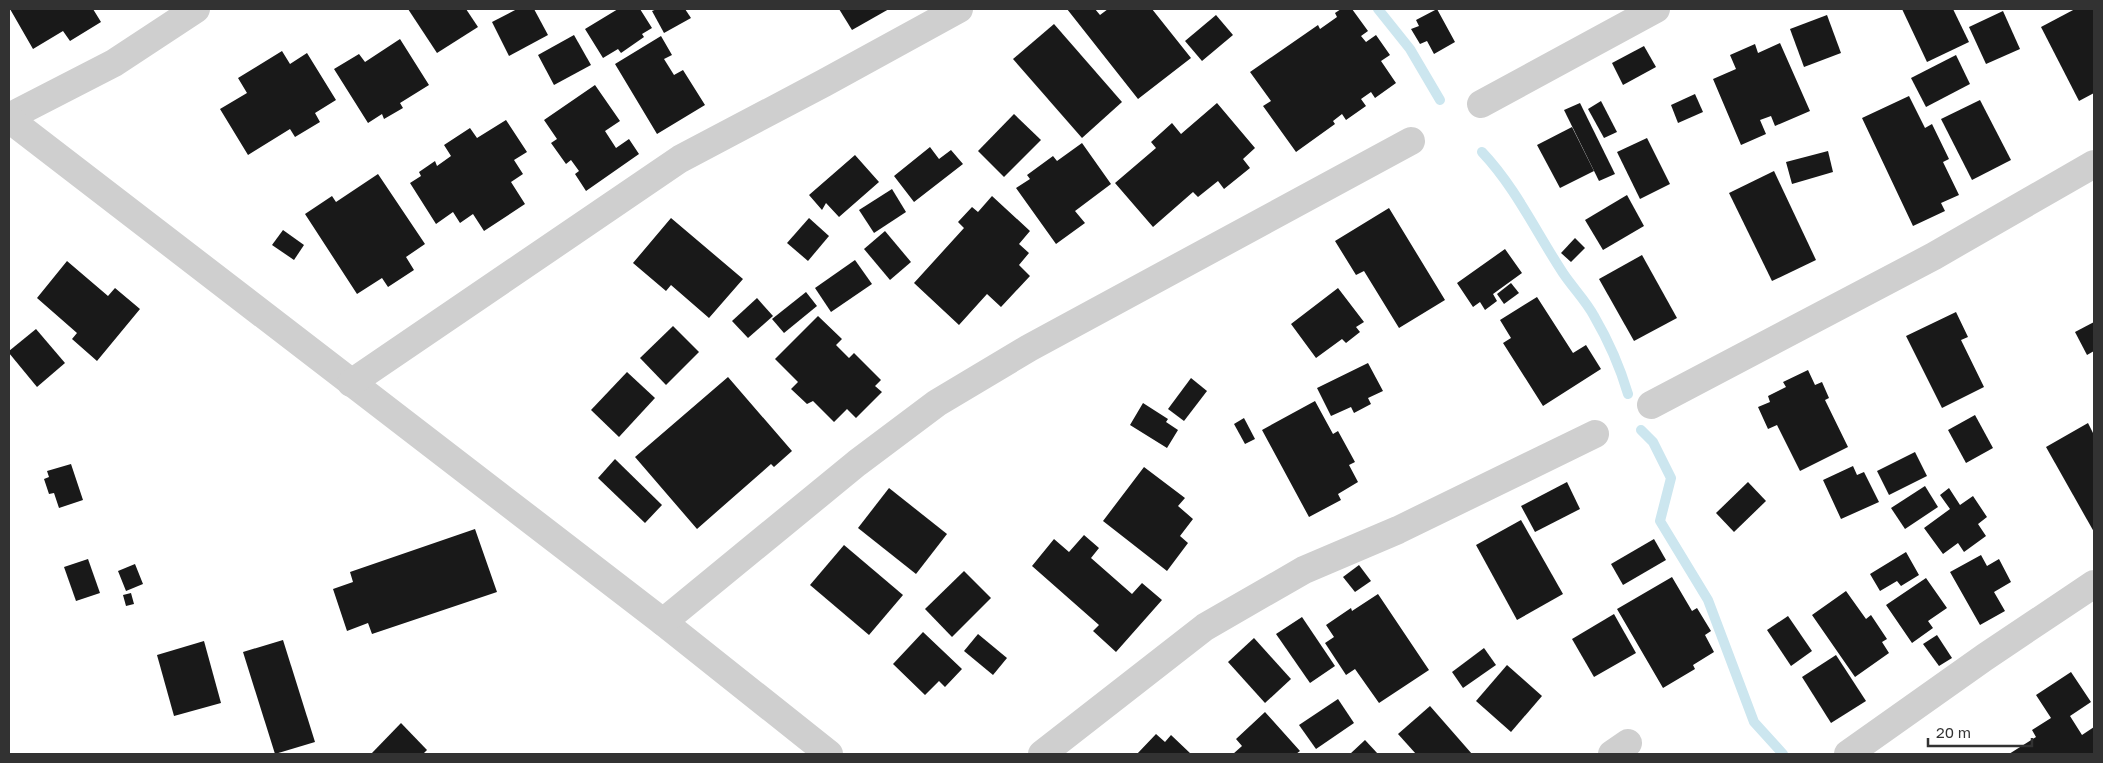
<svg xmlns="http://www.w3.org/2000/svg" width="2103" height="763" viewBox="0 0 2103 763" font-family="'Golos Text',sans-serif">
	<rect width="100%" height="100%" fill="#fff"/>
	<g fill="none" stroke-linecap="round" stroke-linejoin="round">
		<g stroke="#cce6ef" stroke-width="10">
			<polyline points="1378,9 1410,49 1440,100"/>
			<path d="M 1482,152 C 1516,188 1536,232 1563,273 C 1573,288 1586,301 1594,316 C 1608,340 1620,367 1628,394"/>
			<polyline points="1641,430 1653,442 1671,478 1660,521 1708,600 1754,722 1783,754"/>
		</g>
	</g>
	<g fill="#191919">
		<polygon points="10,9 93,9 101,22 70,41 63,31 33,49"/>
		<polygon points="408,9 466,9 478,27 437,53"/>
		<polygon points="517,9 534,9 548,35 509,56 492,22"/>
		<polygon points="618,9 640,9 652,28 642,34 644,37 621,53 618,49 603,58 585,29"/>
		<polygon points="657,9 685,9 691,18 664,33 652,11"/>
		<polygon points="839,9 889,9 852,30"/>
		<polygon points="1067,9 1095,9 1100,15 1108,9 1152,9 1191,58 1138,99"/>
		<polygon points="1341,9 1352,9 1368,31 1361,36 1366,42 1376,35 1390,55 1381,61 1396,83 1375,98 1371,92 1361,99 1366,106 1346,120 1342,114 1333,121 1335,124 1296,152 1263,106 1271,101 1250,72 1318,25 1320,29 1337,17 1335,13"/>
		<polygon points="1437,9 1455,42 1434,54 1427,41 1420,44 1411,29 1419,26 1416,20"/>
		<polygon points="1902,9 1953,9 1969,42 1927,62"/>
		<polygon points="2075,9 2094,9 2094,93 2079,101 2041,27"/>
		<polygon points="2003,11 2020,49 1986,64 1969,27"/>
		<polygon points="1216,15 1233,35 1202,61 1185,41"/>
		<polygon points="1827,15 1841,53 1804,67 1790,29"/>
		<polygon points="1054,24 1122,102 1082,138 1013,59"/>
		<polygon points="574,35 591,65 554,85 538,55"/>
		<polygon points="661,36 672,55 664,59 674,75 683,70 705,105 657,134 615,64"/>
		<polygon points="400,39 429,85 400,103 403,108 384,119 382,114 368,123 334,69 359,54 365,62"/>
		<polygon points="1780,43 1810,111 1775,126 1771,116 1760,120 1766,134 1741,145 1713,79 1736,69 1730,55 1755,44 1758,53"/>
		<polygon points="1644,46 1656,67 1623,85 1612,63"/>
		<polygon points="282,51 290,64 307,53 336,100 315,113 320,122 295,137 290,129 248,155 220,109 247,93 238,78"/>
		<polygon points="1956,55 1970,84 1926,107 1911,78"/>
		<polygon points="595,85 620,121 605,131 616,148 629,139 639,154 586,191 575,174 579,171 571,160 566,164 551,143 557,139 544,120"/>
		<polygon points="1695,94 1703,112 1678,123 1671,105"/>
		<polygon points="1909,96 1925,128 1932,124 1949,159 1943,162 1959,195 1941,203 1945,211 1913,226 1862,118"/>
		<polygon points="1980,100 2011,160 1972,180 1941,119"/>
		<polygon points="1601,101 1617,132 1604,138 1588,109"/>
		<polygon points="1217,103 1255,148 1243,159 1250,168 1224,189 1218,181 1198,197 1193,192 1153,227 1115,183 1156,148 1151,142 1172,123 1181,134"/>
		<polygon points="1580,103 1615,174 1599,181 1564,110"/>
		<polygon points="1014,114 1041,140 1004,177 978,151"/>
		<polygon points="506,120 527,152 514,160 523,174 511,182 525,204 484,231 473,214 460,223 453,212 436,224 410,183 421,176 419,172 435,161 437,166 451,156 444,145 470,128 477,138"/>
		<polygon points="1572,127 1594,171 1560,188 1537,145"/>
		<polygon points="1647,138 1670,184 1640,199 1617,152"/>
		<polygon points="1082,143 1111,184 1075,211 1085,223 1056,244 1016,188 1030,179 1027,175 1053,156 1057,161"/>
		<polygon points="930,147 939,159 951,150 963,164 914,202 894,176"/>
		<polygon points="1828,151 1833,172 1792,184 1786,162"/>
		<polygon points="855,155 879,182 839,217 826,203 822,210 809,195"/>
		<polygon points="1774,171 1816,260 1772,281 1729,193"/>
		<polygon points="378,174 425,244 406,257 414,270 388,287 382,278 357,294 305,214 332,196 336,202"/>
		<polygon points="892,189 906,212 874,233 859,210"/>
		<polygon points="1627,195 1644,226 1603,250 1585,220"/>
		<polygon points="992,196 1030,231 1019,244 1029,253 1019,265 1030,276 1001,307 987,294 959,325 914,283 964,228 958,222 972,207 978,212"/>
		<polygon points="1389,208 1445,300 1399,328 1364,271 1356,275 1335,241"/>
		<polygon points="671,218 743,279 709,318 671,285 666,291 633,263"/>
		<polygon points="809,218 829,236 808,261 787,243"/>
		<polygon points="283,230 304,245 294,260 272,245"/>
		<polygon points="885,231 911,262 890,280 864,249"/>
		<polygon points="1575,238 1585,248 1571,262 1561,253"/>
		<polygon points="1505,249 1522,273 1493,294 1497,301 1485,310 1480,302 1473,307 1457,283"/>
		<polygon points="1642,255 1677,318 1634,341 1599,279"/>
		<polygon points="855,260 872,284 831,312 815,288"/>
		<polygon points="67,261 108,296 115,288 140,309 97,361 72,339 77,333 37,298"/>
		<polygon points="1511,283 1519,293 1504,304 1497,294"/>
		<polygon points="1338,288 1364,322 1356,327 1360,332 1346,343 1342,339 1316,358 1291,324"/>
		<polygon points="806,292 817,306 784,333 772,319"/>
		<polygon points="1537,297 1573,353 1586,345 1601,369 1543,406 1503,343 1511,338 1500,320"/>
		<polygon points="757,298 773,316 748,338 732,321"/>
		<polygon points="1956,312 1968,337 1961,340 1984,387 1942,408 1906,336"/>
		<polygon points="818,316 842,339 836,345 849,358 854,353 881,380 875,386 882,392 856,418 847,409 834,422 813,401 807,404 791,389 798,382 775,359"/>
		<polygon points="2094,322 2094,351 2087,355 2075,332"/>
		<polygon points="673,326 699,352 666,385 640,358"/>
		<polygon points="36,329 65,363 37,387 9,353 9,351"/>
		<polygon points="1368,363 1383,391 1368,398 1371,404 1354,413 1351,407 1331,416 1317,388"/>
		<polygon points="1808,370 1815,385 1822,382 1829,398 1825,400 1848,447 1800,471 1777,425 1768,429 1758,407 1770,402 1768,396 1786,387 1783,382"/>
		<polygon points="627,372 655,398 619,437 591,410"/>
		<polygon points="728,377 792,451 774,467 771,464 697,529 635,457"/>
		<polygon points="1191,378 1207,391 1184,421 1168,409"/>
		<polygon points="1315,401 1333,434 1338,431 1355,462 1349,465 1358,482 1338,494 1341,500 1309,517 1262,430"/>
		<polygon points="1143,403 1168,419 1166,422 1178,430 1167,448 1130,425"/>
		<polygon points="1975,415 1993,448 1966,463 1948,430"/>
		<polygon points="1244,418 1255,439 1245,444 1234,424"/>
		<polygon points="2088,423 2094,435 2094,532 2046,447"/>
		<polygon points="1915,452 1927,476 1889,495 1877,471"/>
		<polygon points="615,459 662,505 645,523 598,478"/>
		<polygon points="71,464 83,500 59,508 54,493 49,494 44,479 49,477 47,471"/>
		<polygon points="1853,466 1857,475 1864,472 1879,502 1841,519 1823,480"/>
		<polygon points="1144,467 1185,498 1178,506 1193,519 1180,536 1188,543 1167,571 1103,521"/>
		<polygon points="1567,482 1580,509 1535,532 1521,506"/>
		<polygon points="1748,482 1766,501 1734,532 1716,513"/>
		<polygon points="1925,486 1938,507 1905,529 1891,508"/>
		<polygon points="889,488 947,534 916,574 858,528"/>
		<polygon points="1949,488 1960,505 1973,496 1987,517 1978,524 1986,536 1964,552 1958,543 1943,554 1924,528 1950,509 1940,495"/>
		<polygon points="1521,520 1563,594 1517,620 1476,545"/>
		<polygon points="475,529 497,592 372,634 368,623 347,631 333,589 353,582 350,572"/>
		<polygon points="1084,535 1099,548 1091,558 1132,594 1142,583 1162,600 1116,652 1093,631 1099,625 1032,566 1054,539 1069,552"/>
		<polygon points="1654,539 1666,560 1623,585 1611,564"/>
		<polygon points="844,545 903,595 869,635 810,585"/>
		<polygon points="1906,552 1919,575 1901,586 1897,581 1880,591 1870,574"/>
		<polygon points="1981,555 1987,566 1999,559 2011,582 1994,592 2005,611 1980,625 1950,572"/>
		<polygon points="88,559 100,593 76,601 64,567"/>
		<polygon points="135,564 143,584 126,591 118,571"/>
		<polygon points="1359,565 1371,581 1355,592 1343,577"/>
		<polygon points="964,571 991,598 952,637 925,609"/>
		<polygon points="1672,577 1692,611 1697,608 1711,631 1705,635 1714,652 1693,665 1695,669 1663,688 1617,609"/>
		<polygon points="1926,578 1947,608 1928,621 1933,628 1912,643 1886,605"/>
		<polygon points="1846,591 1866,619 1871,615 1887,639 1882,642 1889,653 1855,677 1812,615"/>
		<polygon points="131,593 134,604 126,606 123,595"/>
		<polygon points="1378,594 1429,670 1379,703 1355,669 1346,675 1325,643 1334,637 1326,625 1351,608 1352,611"/>
		<polygon points="1614,614 1636,653 1594,677 1572,639"/>
		<polygon points="1788,616 1812,651 1791,666 1767,630"/>
		<polygon points="1302,617 1335,666 1310,683 1276,634"/>
		<polygon points="923,632 962,669 945,687 939,681 925,695 893,664"/>
		<polygon points="978,634 1007,658 993,675 964,651"/>
		<polygon points="1937,635 1952,658 1939,666 1923,644"/>
		<polygon points="1254,638 1291,679 1265,703 1228,662"/>
		<polygon points="283,640 315,742 275,754 243,652"/>
		<polygon points="204,641 221,703 174,716 157,655"/>
		<polygon points="1484,648 1496,665 1463,688 1452,672"/>
		<polygon points="1836,655 1866,701 1831,723 1802,677"/>
		<polygon points="1507,665 1542,696 1511,732 1476,701"/>
		<polygon points="2071,672 2091,702 2070,716 2082,735 2094,727 2094,754 2009,754 2036,737 2032,730 2051,718 2036,695"/>
		<polygon points="1338,699 1354,723 1316,749 1299,725"/>
		<polygon points="1430,706 1472,754 1416,754 1398,734"/>
		<polygon points="1265,712 1300,751 1296,754 1233,754 1242,746 1236,739"/>
		<polygon points="401,723 427,750 423,754 371,754"/>
		<polygon points="1156,734 1165,742 1171,735 1191,754 1137,754"/>
		<polygon points="1365,740 1378,754 1350,754"/>
	</g>
	<g fill="none" stroke-linecap="round" stroke-linejoin="round">
		<g stroke="#cfcfcf" stroke-width="28">
			<polyline points="1481,104 1656,9"/>
			<polyline points="9,117 114,63 196,9"/>
			<polyline points="9,119 663,622 829,754"/>
			<polyline points="351,383 680,159 824,83 959,9"/>
			<polyline points="1651,405 1934,256 2094,164"/>
			<polyline points="663,622 857,463 937,403 1029,348 1411,141"/>
			<polyline points="1042,754 1205,627 1304,570 1398,530 1595,434"/>
			<polyline points="1612,754 1628,743"/>
			<polyline points="1848,754 1985,657 2094,584"/>
		</g>
	</g>
	<rect width="2103" height="763" fill="none" stroke="#323232" stroke-width="20"/>
	<path d="M1928 738v8h104v-8" fill="none" stroke="#323232" stroke-width="2.5"/>
	<text x="1936" y="738" font-size="15" fill="#323232" stroke="#ffffff" stroke-width="4" paint-order="stroke">20 m</text>
</svg>
